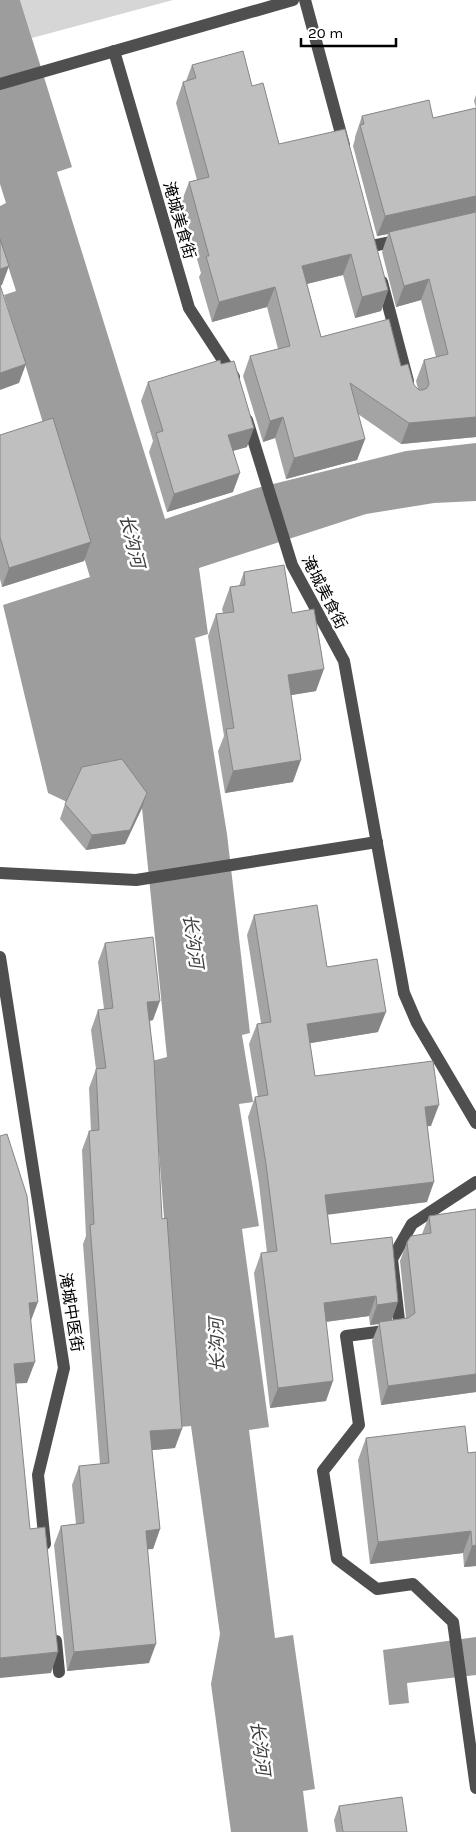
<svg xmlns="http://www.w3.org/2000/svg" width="476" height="1832" viewBox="0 0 476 1832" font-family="Karla,'Noto Sans SC',sans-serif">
	<rect width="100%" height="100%" fill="#fff"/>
	<polygon fill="#d6d6d6" points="20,0 173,0 32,38"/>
	<g fill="#9d9d9d">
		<polygon points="0,0 20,0 72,167 57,172 165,519 257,488 406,451 476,443 476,501 434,503 366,514 199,568 208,634 195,638 227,834 250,1033 242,1035 253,1102 239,1104 259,1226 242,1229 269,1427 249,1430 275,1638 293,1635 315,1789 303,1791 308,1832 231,1832 211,1684 220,1634 191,1426 180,1427 152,1061 167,1057 142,808 116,773 67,802 48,793 3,605 90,577 4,295 16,291 0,241 0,206 6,203 0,184"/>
		<polygon points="476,1637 476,1675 407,1683 409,1703 389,1705 383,1650"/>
	</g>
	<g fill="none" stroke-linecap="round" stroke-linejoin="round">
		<g stroke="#4f4f4f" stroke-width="12">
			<polyline points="305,0 344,145"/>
			<polyline points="114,51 189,308 234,377"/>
			<polyline points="0,84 293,0"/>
			<polyline points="372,246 401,240"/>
			<polyline points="382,282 408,381"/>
			<polyline points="247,420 292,565 344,661 404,993 417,1023 476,1123"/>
			<polyline points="0,873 136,880 377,842"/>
			<polyline points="0,957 64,1368 38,1475 45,1544"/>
			<polyline points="476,1182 412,1224 392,1259 400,1329 346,1336 359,1425 323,1471 337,1559 377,1589 413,1584 453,1622 476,1788"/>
			<polyline points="56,1641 59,1672"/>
		</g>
	</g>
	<g fill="#a4a4a4">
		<polygon points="192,65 252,86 279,144 388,290 381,311 355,318 343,275 307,284 321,337 401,366 414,385 418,389 416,381 424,360 436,357 421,300 396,307 382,252 388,234 377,236 353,146 355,139 355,137 362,116 433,118 476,108 474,101 476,95 476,437 401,444 358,414 365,439 357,460 286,479 275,438 263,442 243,376 250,356 278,349 267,307 212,322 199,277 201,273 181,203 189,182 197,180 176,103 183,82 186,81"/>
		<polygon points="148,382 247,447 233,451 233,492 167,512 149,452 153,441 141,401"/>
		<polygon points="0,435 91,542 84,561 2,587 0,579"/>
		<polygon points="244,572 292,613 316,691 291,695 293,782 225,793 218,751 224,736 208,636 216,614 223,613 222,609 230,587 239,586"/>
		<polygon points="147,793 142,808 125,844 86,850 60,819 65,804"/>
		<polygon points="254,915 327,967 378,1032 310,1043 315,1076 431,1126 427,1126 427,1202 328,1214 331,1244 392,1237 392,1320 406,1318 400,1261 407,1242 422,1234 429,1216 476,1209 476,1392 381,1405 372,1341 379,1324 370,1325 369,1316 326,1322 326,1401 270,1408 254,1273 261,1253 267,1253 259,1184 248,1117 255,1097 258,1097 249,1044 257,1024 261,1023 247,935"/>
		<polygon points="105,943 153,1020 150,1021 162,1219 175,1448 152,1450 160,1529 153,1549 147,1549 149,1663 67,1671 54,1545 61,1526 76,1524 72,1485 79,1466 100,1464 83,1244 86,1236 82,1150 89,1131 91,1131 89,1088 96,1069 91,1030 98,1010 104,1009 98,962"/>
		<polygon points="366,1438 468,1453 476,1452 476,1566 464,1567 463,1553 370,1564 358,1460"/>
		<polygon points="339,1806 407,1832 336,1832 334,1820"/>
	</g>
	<g fill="#868686">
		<polygon points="476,196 476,210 474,215 389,232 388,234 377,236 385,216"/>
		<polygon points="351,254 343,275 294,287 302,266"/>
		<polygon points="9,266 2,285 0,286 0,269"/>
		<polygon points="429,279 421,300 396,307 404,286"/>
		<polygon points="275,287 267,307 212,322 219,302"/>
		<polygon points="388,290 381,311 355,318 362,297"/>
		<polygon points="26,364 19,383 0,390 0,373"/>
		<polygon points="283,417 275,438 263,442 270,421"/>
		<polygon points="476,417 476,437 401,444 409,423"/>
		<polygon points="254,428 247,447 221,454 228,435"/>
		<polygon points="365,439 357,460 286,479 294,458"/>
		<polygon points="240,473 233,492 167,512 174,494"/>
		<polygon points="91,542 84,561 2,587 9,568"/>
		<polygon points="324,669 316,691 280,697 288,675"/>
		<polygon points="301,760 293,782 225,793 233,771"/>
		<polygon points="147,793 142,808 125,844 86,850 92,835"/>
		<polygon points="160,1001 153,1020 140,1022 147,1002"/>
		<polygon points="386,1012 378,1032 299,1045 307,1024"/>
		<polygon points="439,1105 431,1126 417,1127 425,1107"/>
		<polygon points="434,1182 427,1202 318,1216 325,1195"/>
		<polygon points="376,1296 369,1316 316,1323 324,1303"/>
		<polygon points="38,1302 30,1323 29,1303"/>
		<polygon points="398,1302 391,1322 379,1322 379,1324 370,1325 377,1305"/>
		<polygon points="35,1362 27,1383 7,1384 14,1364"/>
		<polygon points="476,1374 476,1392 381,1405 388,1386"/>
		<polygon points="333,1381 326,1401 270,1408 278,1388"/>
		<polygon points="182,1429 175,1448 143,1451 150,1431"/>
		<polygon points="160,1529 153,1549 139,1550 146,1531"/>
		<polygon points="471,1531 463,1553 370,1564 378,1542"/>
		<polygon points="476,1545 476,1566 464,1567 472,1546"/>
		<polygon points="156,1644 149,1663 67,1671 74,1652"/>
		<polygon points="58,1652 51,1673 0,1678 0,1658"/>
	</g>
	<g fill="#bfbfbf" stroke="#868686">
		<polygon points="243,51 252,86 263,83 279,144 345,129 388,290 362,297 351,254 302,266 321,337 389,319 401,366 408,364 414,385 419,390 423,390 427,388 429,384 424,360 448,354 429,279 404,286 389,232 476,212 476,417 409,423 350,383 365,439 294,458 283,417 270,421 250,356 290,346 275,287 219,302 206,256 209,256 189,182 209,177 183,82 196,78 192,65"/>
		<polygon points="429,100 433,118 476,108 476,196 385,216 360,125 364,124 362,116"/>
		<polygon points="0,239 9,266 0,269"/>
		<polygon points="0,285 26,364 0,373"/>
		<polygon points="220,360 221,364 234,361 254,428 228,435 240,473 174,494 156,433 163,431 148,382"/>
		<polygon points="53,418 91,542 9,568 0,537 0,435"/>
		<polygon points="284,565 292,613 314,609 324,669 288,675 301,760 233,771 226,729 234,728 216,614 234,612 230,587 245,585 244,572"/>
		<polygon points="122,759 147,793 130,830 92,835 65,804 82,767"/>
		<polygon points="317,905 327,967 377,959 386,1012 307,1024 315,1076 433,1061 439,1105 425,1107 434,1182 325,1195 331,1244 392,1237 398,1302 377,1305 376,1296 324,1303 333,1381 278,1388 261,1253 277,1251 266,1164 255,1097 268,1095 257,1024 271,1022 254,915"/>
		<polygon points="153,937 160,1001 147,1002 154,1060 162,1219 167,1218 182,1429 150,1431 160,1529 146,1531 156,1644 74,1652 61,1526 84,1523 79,1466 109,1463 90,1225 94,1224 89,1131 99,1130 96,1069 106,1068 98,1010 113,1008 105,943"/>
		<polygon points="7,1134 27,1196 38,1302 29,1303 35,1362 14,1364 30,1529 45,1527 58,1652 0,1658 0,1136"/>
		<polygon points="476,1209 476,1374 388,1386 379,1322 408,1318 415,1313 407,1242 411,1236 431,1233 429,1216"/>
		<polygon points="465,1426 468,1453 476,1452 476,1545 472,1546 471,1531 378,1542 366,1438"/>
		<polygon points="402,1797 407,1832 343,1832 339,1806"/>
	</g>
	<g text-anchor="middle" stroke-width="5" stroke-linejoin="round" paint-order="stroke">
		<g font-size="16" fill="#000" stroke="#fff">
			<text transform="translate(180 220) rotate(74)" y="6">淹城美食街</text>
			<text transform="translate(325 592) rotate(63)" y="6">淹城美食街</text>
			<text transform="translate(72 1312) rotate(81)" y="6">淹城中医街</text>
		</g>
		<g font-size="18" font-style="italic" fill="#3e3e3e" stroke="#fff">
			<text transform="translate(132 541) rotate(76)" y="6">长沟河</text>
			<text transform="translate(193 941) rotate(82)" y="6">长沟河</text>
			<text transform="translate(217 1345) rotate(-92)" y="6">长沟河</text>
			<text transform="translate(260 1748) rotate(83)" y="6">长沟河</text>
		</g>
	</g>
	<path d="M301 38v8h95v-8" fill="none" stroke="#000000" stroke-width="2.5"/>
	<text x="308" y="38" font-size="15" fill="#000000" stroke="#ffffff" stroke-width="4" paint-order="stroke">20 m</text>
</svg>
